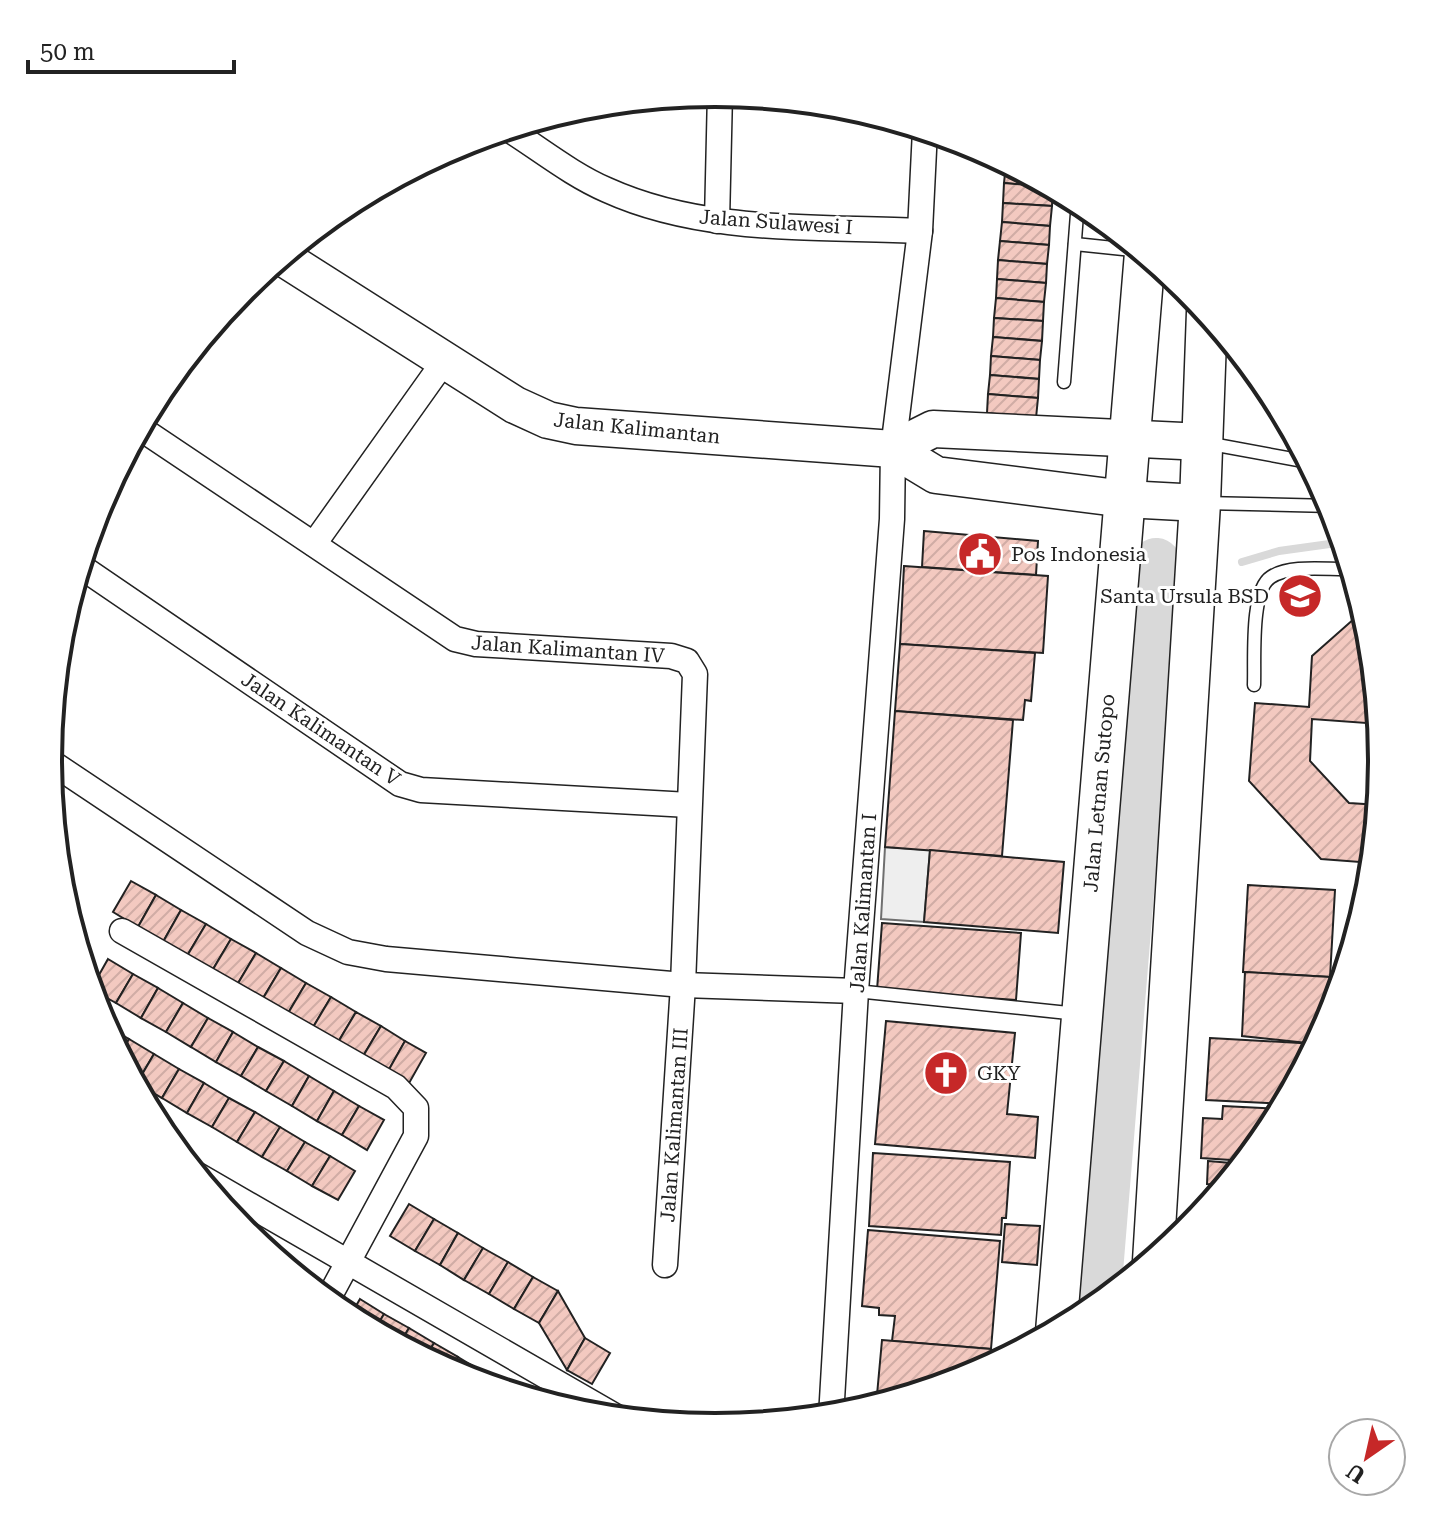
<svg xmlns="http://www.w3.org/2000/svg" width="1431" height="1521" viewBox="0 0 1431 1521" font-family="'Roboto Serif',serif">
	<defs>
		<pattern id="building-hatch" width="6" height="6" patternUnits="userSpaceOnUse" patternTransform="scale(2)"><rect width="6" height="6" fill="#f3c9c0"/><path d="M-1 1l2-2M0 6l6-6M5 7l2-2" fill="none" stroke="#d0aca5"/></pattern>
	</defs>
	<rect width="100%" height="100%" fill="#fff"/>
	<polygon fill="#eee" stroke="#6f6f6f" stroke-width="2" points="885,847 930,850 924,922 881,919"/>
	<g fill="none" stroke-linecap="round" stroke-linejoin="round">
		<polyline stroke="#d9d9d9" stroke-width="8" points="1242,562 1279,551 1344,542"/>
		<polyline stroke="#d9d9d9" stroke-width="50" points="1095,1308 1156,563"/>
	</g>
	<g fill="url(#building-hatch)" stroke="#222" stroke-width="2">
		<polygon points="1006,164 1010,165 1053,187 1004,183"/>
		<polygon points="1004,183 1053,187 1052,206 1003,203"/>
		<polygon points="1003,203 1052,206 1050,226 1002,222"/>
		<polygon points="1002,222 1050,226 1049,245 1000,241"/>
		<polygon points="1000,241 1049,245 1047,264 998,260"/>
		<polygon points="998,260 1047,264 1046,283 997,279"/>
		<polygon points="997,279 1046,283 1044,302 996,298"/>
		<polygon points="996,298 1044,302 1043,321 994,318"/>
		<polygon points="994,318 1043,321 1042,341 993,337"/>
		<polygon points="993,337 1042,341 1040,360 991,356"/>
		<polygon points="991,356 1040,360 1039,379 990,375"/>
		<polygon points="990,375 1039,379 1038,398 988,394"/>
		<polygon points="988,394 1038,398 1036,418 987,413"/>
		<polygon points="924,531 1038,541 1036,575 922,567"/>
		<polygon points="904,566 1048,576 1043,653 900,644"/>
		<polygon points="1364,610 1370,631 1375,679 1369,685 1366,723 1312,719 1310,761 1349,803 1379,805 1373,863 1321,859 1249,781 1255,703 1309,707 1312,656"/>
		<polygon points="900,644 1035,653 1031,701 1025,700 1023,720 895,711"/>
		<polygon points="895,711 1013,720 1002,856 885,847"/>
		<polygon points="930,850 1064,862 1058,933 924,922"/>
		<polygon points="131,881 156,895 138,927 113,912"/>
		<polygon points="1248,885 1335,890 1330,977 1243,972"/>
		<polygon points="156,895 181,910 163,942 138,927"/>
		<polygon points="181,910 206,924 187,956 163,942"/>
		<polygon points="882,923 1021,933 1016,1000 877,990"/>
		<polygon points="206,924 231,939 212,971 187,956"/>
		<polygon points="231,939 256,953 237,985 212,971"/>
		<polygon points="256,953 281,968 262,1000 237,985"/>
		<polygon points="108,959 133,974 116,1003 91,989"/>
		<polygon points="281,968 306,983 287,1015 262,1000"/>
		<polygon points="1245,972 1330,977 1327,1025 1317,1044 1242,1036"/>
		<polygon points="133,974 158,988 141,1018 116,1003"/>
		<polygon points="306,983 331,997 312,1029 287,1015"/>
		<polygon points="158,988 183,1003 166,1032 141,1018"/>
		<polygon points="331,997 356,1012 337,1044 312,1029"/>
		<polygon points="183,1003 208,1018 191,1047 166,1032"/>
		<polygon points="356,1012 381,1026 362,1058 337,1044"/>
		<polygon points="208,1018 233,1032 216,1062 191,1047"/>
		<polygon points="886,1021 1015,1033 1007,1114 1038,1117 1035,1158 875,1144"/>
		<polygon points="104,1024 129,1039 120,1055 104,1025"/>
		<polygon points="381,1026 405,1041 387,1073 362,1058"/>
		<polygon points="233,1032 258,1047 241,1076 216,1062"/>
		<polygon points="1210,1038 1317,1044 1285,1104 1206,1100"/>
		<polygon points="129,1039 154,1054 137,1083 120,1055"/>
		<polygon points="405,1041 426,1053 408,1085 387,1073"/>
		<polygon points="258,1047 284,1061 266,1091 241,1076"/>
		<polygon points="154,1054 179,1069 162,1098 137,1083"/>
		<polygon points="284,1061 309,1076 292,1106 266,1091"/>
		<polygon points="179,1069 204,1083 187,1113 162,1098"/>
		<polygon points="309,1076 334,1091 317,1121 292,1106"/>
		<polygon points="204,1083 229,1098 212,1127 187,1113"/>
		<polygon points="334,1091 359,1106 342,1135 317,1121"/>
		<polygon points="229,1098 255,1112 237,1142 212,1127"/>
		<polygon points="359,1106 384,1120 367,1150 342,1135"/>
		<polygon points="1223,1106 1282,1109 1270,1132 1246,1161 1201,1158 1203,1118 1222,1119"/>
		<polygon points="255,1112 280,1127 262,1157 237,1142"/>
		<polygon points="280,1127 305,1142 287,1171 262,1157"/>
		<polygon points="305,1142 330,1156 312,1186 287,1171"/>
		<polygon points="873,1153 1010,1162 1006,1218 1002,1218 1001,1235 869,1226"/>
		<polygon points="330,1156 355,1171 338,1200 312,1186"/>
		<polygon points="1208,1161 1244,1164 1226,1185 1207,1184"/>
		<polygon points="409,1204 434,1219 415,1251 390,1236"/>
		<polygon points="434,1219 458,1233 440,1265 415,1251"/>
		<polygon points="1005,1224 1040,1226 1037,1265 1002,1262"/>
		<polygon points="868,1230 1000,1241 991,1349 892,1341 895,1316 879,1315 879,1308 862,1306"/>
		<polygon points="458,1233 483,1248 464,1280 440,1265"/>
		<polygon points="251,1237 276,1251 273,1257 250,1238"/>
		<polygon points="483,1248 508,1262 489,1294 464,1280"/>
		<polygon points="276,1251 301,1266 296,1276 273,1257"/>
		<polygon points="508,1262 533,1277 514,1309 489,1294"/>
		<polygon points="533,1277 558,1291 539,1323 514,1309"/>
		<polygon points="558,1291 585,1338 567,1370 539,1323"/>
		<polygon points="360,1299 384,1314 374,1331 349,1318"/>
		<polygon points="384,1314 409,1328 399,1345 374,1331"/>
		<polygon points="409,1328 434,1343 425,1358 399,1345"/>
		<polygon points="585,1338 610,1353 592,1384 567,1370"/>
		<polygon points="882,1340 991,1349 990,1367 971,1377 876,1406"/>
		<polygon points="434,1343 458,1357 450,1372 425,1358"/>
		<polygon points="458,1357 483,1372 477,1382 450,1372"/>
		<polygon points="483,1372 508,1387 506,1391 477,1382"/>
	</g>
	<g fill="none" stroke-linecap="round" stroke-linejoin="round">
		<g stroke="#222" stroke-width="15">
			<g id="lane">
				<polyline points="1075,244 1142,251"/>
				<polyline points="1064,382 1078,201"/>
				<polyline points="1206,443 1309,462"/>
				<polyline points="1204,503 1332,506"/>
				<path d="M 1254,685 C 1255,660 1250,590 1271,577 C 1291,564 1328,570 1351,569"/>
				<polyline points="856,991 1078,1014"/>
			</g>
		</g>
		<g stroke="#222" stroke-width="27">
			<g id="street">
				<path d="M 508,129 C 540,149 572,175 607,190 C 704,234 816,226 920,231"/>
				<polyline points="717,221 720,93"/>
				<polyline points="140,428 455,639 476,644 671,656 687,661 695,674 683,985 665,1265"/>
				<polyline points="314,544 445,360"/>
				<polyline points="80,566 400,784 421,790 689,805"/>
				<polyline points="48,760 307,933 348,952 386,959 683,985 856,991"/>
				<polyline points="122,931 396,1087 416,1108 416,1136 327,1301"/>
				<polyline points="194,1173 620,1419"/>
				<polyline points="831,1417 856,991 892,519 893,449 920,231 925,130"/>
			</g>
		</g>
		<g stroke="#222" stroke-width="39">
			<g id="secondary">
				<polyline points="282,257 515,405 548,420 576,426 893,449 936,475 1125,499 1200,503"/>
				<polyline points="893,449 933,429 1203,442"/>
			</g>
		</g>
		<g stroke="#222" stroke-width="43">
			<g id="primary">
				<polyline points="1153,1261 1200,503 1207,312"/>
				<polyline points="1056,1332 1145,253"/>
			</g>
		</g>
		<use href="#lane" stroke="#fff" stroke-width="12"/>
		<use href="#street" stroke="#fff" stroke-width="24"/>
		<use href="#secondary" stroke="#fff" stroke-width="36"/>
		<use href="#primary" stroke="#fff" stroke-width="40"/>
	</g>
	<defs>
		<g id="civic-disc" transform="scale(2.3)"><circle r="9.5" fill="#c62828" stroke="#fff"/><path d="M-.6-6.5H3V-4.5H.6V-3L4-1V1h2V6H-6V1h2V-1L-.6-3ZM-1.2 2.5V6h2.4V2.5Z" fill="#fff"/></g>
		<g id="school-disc" transform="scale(2.3)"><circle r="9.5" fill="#c62828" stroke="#fff"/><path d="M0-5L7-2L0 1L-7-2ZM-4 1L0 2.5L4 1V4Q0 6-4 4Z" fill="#fff"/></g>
		<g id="church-disc" transform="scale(2.3)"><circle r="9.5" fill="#c62828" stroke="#fff"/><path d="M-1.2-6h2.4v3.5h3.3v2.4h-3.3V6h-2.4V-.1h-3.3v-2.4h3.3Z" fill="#fff"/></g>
	</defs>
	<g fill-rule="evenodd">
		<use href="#civic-disc" x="980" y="554"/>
		<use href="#school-disc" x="1300" y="596"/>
		<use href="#church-disc" x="946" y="1073"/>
	</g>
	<g text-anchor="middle" stroke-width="6" stroke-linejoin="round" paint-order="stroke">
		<g font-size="20" fill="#222" stroke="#fff">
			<text transform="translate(776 222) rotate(4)" y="7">Jalan Sulawesi I</text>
			<text transform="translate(637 428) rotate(6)" y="7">Jalan Kalimantan</text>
			<text transform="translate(568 649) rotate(4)" y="7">Jalan Kalimantan IV</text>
			<text transform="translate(321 729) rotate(34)" y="7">Jalan Kalimantan V</text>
			<text transform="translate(1099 793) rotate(-85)" y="7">Jalan Letnan Sutopo</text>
			<text transform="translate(863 903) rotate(-86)" y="7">Jalan Kalimantan I</text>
			<text transform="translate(674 1125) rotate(-86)" y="7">Jalan Kalimantan III</text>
		</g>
		<g font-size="20" fill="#222" stroke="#fff" text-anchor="start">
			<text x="1011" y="561">Pos Indonesia</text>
			<text x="1269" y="603" text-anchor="end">Santa Ursula BSD</text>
			<text x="977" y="1080">GKY</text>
		</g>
	</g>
	<path d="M0 0H1431V1521H0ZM62 760a653 653 0 1 1 1306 0a653 653 0 1 1-1306 0Z" fill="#fff" fill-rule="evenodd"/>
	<path fill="none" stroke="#222" stroke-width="4" d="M62 760a653 653 0 1 1 1306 0a653 653 0 1 1-1306 0Z"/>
	<g transform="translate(1367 1457) rotate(214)"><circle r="38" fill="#ffffff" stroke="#a7a7a7" stroke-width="2"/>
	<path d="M0-6L14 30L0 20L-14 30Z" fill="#c62828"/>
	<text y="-12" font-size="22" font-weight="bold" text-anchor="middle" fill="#222222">U</text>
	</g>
	<path d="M28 60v12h206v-12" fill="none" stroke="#222222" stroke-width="4"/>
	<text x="40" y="60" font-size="24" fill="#222222" stroke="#ffffff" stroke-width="6" paint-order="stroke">50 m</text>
</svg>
